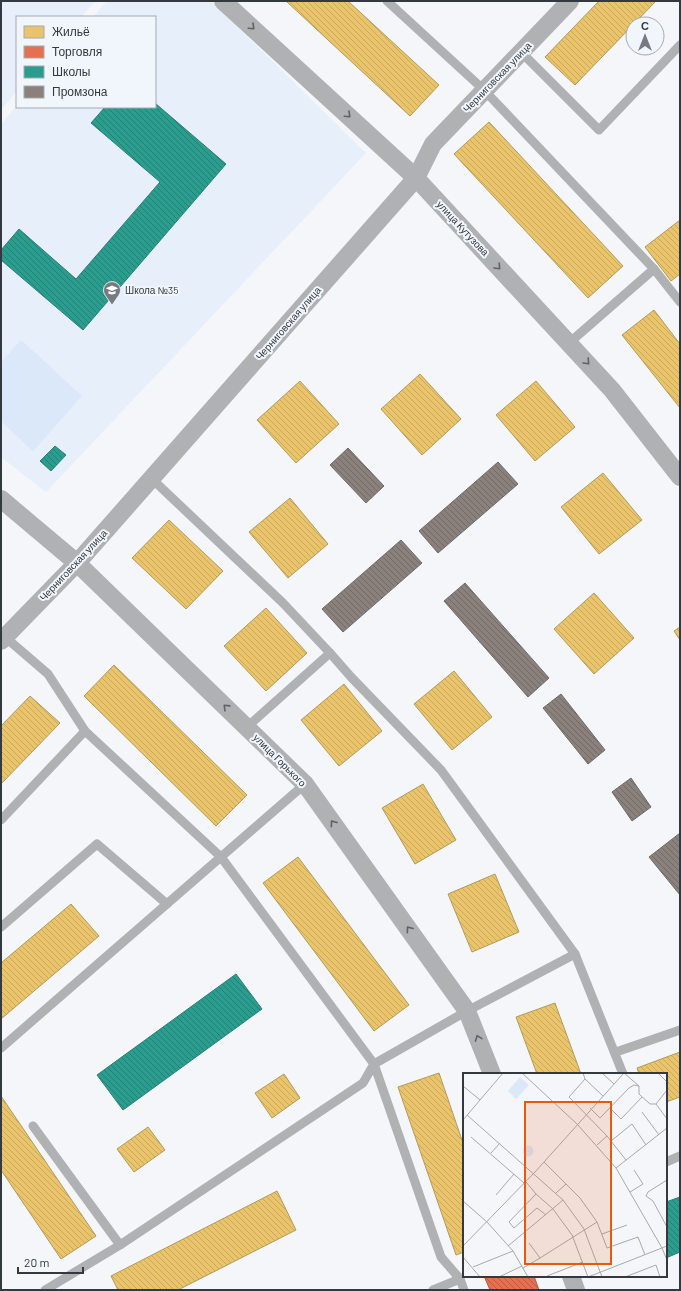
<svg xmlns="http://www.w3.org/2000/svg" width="681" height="1291" viewBox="0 0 681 1291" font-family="Barlow,sans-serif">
	<defs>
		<pattern id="homes-back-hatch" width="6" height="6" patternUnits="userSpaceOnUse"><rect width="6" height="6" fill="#e9c46a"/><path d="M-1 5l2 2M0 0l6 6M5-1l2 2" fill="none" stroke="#c8a95d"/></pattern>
		<pattern id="shops-back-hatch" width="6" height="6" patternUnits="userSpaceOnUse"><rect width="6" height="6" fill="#e76f51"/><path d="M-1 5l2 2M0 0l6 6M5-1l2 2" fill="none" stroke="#bc5c45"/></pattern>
		<pattern id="schools-back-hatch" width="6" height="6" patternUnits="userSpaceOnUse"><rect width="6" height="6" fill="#2a9d8f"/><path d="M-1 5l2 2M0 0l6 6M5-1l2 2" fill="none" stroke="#258176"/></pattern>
		<pattern id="industry-back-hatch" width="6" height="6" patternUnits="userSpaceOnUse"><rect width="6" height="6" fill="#8a817c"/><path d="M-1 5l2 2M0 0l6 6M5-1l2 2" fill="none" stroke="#726b67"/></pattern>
	</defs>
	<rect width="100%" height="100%" fill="#f4f6f9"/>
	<g fill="#e7effb">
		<polygon points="1,1 95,1 81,17 17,17 17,91 1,110"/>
		<polygon points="107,1 211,1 366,153 46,492 1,457 1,124 17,105 17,107 155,107 155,17 93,17"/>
	</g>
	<polygon fill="#dae8fa" points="21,340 82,396 33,451 1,421 1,362"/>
	<g fill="url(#homes-back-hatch)" stroke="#b39a5d">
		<polygon points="286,1 348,1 439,85 410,116"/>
		<polygon points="599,1 656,1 575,85 545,57"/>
		<polygon points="489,122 623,266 588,298 454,154"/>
		<polygon points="680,220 680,274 671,281 645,247"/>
		<polygon points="654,310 680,344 680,408 622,335"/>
		<polygon points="420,374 461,419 422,455 381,409"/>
		<polygon points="300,381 339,424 296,463 257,420"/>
		<polygon points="536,381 575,427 535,461 496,415"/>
		<polygon points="603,473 642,520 599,554 561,507"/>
		<polygon points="290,498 328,544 288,578 249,532"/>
		<polygon points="169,520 223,571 186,609 132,558"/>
		<polygon points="594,593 634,638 594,674 554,629"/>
		<polygon points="266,608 307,653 266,691 224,646"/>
		<polygon points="680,627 680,640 674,631"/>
		<polygon points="114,665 247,795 216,826 84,696"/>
		<polygon points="454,671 492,717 452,750 414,704"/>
		<polygon points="344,684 382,731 339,766 301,720"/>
		<polygon points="30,696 60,723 1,784 1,726"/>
		<polygon points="423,784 456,840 415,864 382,808"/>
		<polygon points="298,857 409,1005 374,1031 263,883"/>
		<polygon points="495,874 519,932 472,952 448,894"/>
		<polygon points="71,904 99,936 1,1019 1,963"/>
		<polygon points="555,1003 581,1074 537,1074 516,1017"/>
		<polygon points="680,1052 680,1097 666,1102 666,1074 639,1074 637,1068"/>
		<polygon points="439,1073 464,1146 464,1252 456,1255 398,1087"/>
		<polygon points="284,1074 300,1098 272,1118 255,1093"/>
		<polygon points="1,1096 96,1236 61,1259 1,1170"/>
		<polygon points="148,1127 165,1150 134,1172 117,1149"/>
		<polygon points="277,1191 296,1230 178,1290 118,1290 111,1276"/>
	</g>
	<polygon fill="url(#shops-back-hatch)" stroke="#b15f4c" points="484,1276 534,1276 539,1290 490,1290"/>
	<g fill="url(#schools-back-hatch)" stroke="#2d7f77">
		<polygon points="155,103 226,164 83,330 1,260 1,250 19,229 76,279 160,182 91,123 105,107 155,107"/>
		<polygon points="55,446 66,455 51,471 40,461"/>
		<polygon points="236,974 262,1009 123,1110 97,1075"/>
		<polygon points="680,1197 680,1252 666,1258 666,1202"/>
	</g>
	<g fill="url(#industry-back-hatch)" stroke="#706b6a">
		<polygon points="348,448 384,486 366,503 330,465"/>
		<polygon points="498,462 518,484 438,553 419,531"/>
		<polygon points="401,540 422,563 343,632 322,609"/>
		<polygon points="465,583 549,678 528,697 444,601"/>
		<polygon points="561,694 605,750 588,764 543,708"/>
		<polygon points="631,778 651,807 632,821 612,792"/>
		<polygon points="680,833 680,895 649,857"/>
	</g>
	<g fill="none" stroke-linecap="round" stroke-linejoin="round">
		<g stroke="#afb1b3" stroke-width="9">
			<polyline points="387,1 484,90 654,269 680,302"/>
			<polyline points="521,52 599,130 680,45"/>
			<polyline points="569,343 654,269"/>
			<polyline points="151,478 283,603 330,653 351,677 441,770 575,954 623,1074"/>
			<polyline points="247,727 330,653"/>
			<polyline points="85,731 221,857 374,1064 441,1257 460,1279 464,1290"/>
			<polyline points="1,820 85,731 48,674 5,637"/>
			<polyline points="1,927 97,844 167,904"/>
			<polyline points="1,1048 305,784"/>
			<polyline points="616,1052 680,1030"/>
			<polyline points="33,1126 120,1245 45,1290"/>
			<polyline points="666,1162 680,1156"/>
			<polyline points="120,1245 363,1083 374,1064 467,1011 575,954"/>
			<polyline points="433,1290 460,1279"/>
		</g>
		<g stroke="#afb1b3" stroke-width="18">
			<polyline points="223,1 416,178 612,390 680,477"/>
			<polyline points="1,499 77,563 305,784 467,1011 492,1074"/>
			<polyline points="1,641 77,563 416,178 433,144 570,1"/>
			<polyline points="571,1276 576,1290"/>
		</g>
	</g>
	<defs><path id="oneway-chevron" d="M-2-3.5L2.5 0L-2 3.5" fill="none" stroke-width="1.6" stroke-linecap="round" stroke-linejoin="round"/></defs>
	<g stroke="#5f6368">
		<use href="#oneway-chevron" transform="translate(252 27) rotate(43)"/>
		<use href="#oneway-chevron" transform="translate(348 115) rotate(43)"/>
		<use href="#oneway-chevron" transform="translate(498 267) rotate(47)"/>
		<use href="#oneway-chevron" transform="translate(587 362) rotate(47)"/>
		<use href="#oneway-chevron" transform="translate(226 707) rotate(-136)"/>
		<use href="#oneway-chevron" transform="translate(333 823) rotate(-126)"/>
		<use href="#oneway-chevron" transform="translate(409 929) rotate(-126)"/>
		<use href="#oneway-chevron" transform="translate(478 1038) rotate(-111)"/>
	</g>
	<defs>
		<g id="school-pin" transform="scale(0.9)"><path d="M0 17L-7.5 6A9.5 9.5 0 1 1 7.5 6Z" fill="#777b80" stroke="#f1f6fc"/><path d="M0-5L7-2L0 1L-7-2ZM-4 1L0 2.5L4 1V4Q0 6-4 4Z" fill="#fff"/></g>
	</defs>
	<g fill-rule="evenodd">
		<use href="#school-pin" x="112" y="290"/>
	</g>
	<g text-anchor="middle" stroke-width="4" stroke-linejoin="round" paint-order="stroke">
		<g font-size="10" fill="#34393f" stroke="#f1f6fc">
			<text transform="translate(497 77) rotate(-46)" y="4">Черниговская улица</text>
			<text transform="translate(463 228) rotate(47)" y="4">улица Кутузова</text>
			<text transform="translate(288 323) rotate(-49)" y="4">Черниговская улица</text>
			<text transform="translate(73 565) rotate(-47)" y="4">Черниговская улица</text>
			<text transform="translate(280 760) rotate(45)" y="4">улица Горького</text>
		</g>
		<g font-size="10" fill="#34393f" stroke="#f1f6fc" text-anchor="start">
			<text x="125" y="294">Школа №35</text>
		</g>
	</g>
	<g transform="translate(463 1073)">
		<rect width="204" height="204" fill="#f4f6f9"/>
		<path d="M 57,4 L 66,12 L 53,26 L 45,18 ZM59.5 78a5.5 5.5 0 1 1 11 0a5.5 5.5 0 1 1-11 0Z" fill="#dae8fa"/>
		<path fill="none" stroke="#a7aaaf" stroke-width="1" d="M 59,0 L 114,51 L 153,95 L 199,175 L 204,187M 120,0 L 122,6 L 140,23M 139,0 L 151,11M 161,0 L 176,13 L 176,21 L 187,31 L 193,31M 195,0 L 204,9M 122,6 L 106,24 L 144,63 L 163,87M 0,13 L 17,27M 193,31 L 204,46M 193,31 L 204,17M 127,35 L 137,45 L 166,15 L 171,12 L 176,13M 147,35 L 158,46 L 179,24M 179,39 L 196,62M 4,42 L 100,127 L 121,156 L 139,204M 0,47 L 40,0M 8,64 L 61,110M 148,68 L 169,51 L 183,72M 134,72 L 144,63M 28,80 L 37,70M 81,89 L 117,125 L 134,149 L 144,175 L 175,164 L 182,182M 153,95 L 204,55M 204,107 L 185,119 L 183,123 L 190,128 L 204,154M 63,109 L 73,121 L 46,149 L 51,155 L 74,135 L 83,142M 167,119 L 180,111 L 171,97M 93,120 L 103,111M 73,121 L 90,136 L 109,162 L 125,204M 33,122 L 51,101M 0,128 L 24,149 L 50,178 L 65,204M 139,161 L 164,152M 0,173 L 72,99 L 161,0M 45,173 L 100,127M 0,184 L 17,204M 77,185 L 134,149M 10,194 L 50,178M 60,195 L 77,185 L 66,170M 84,203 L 120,189M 36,204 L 59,193M 125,204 L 204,173M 162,204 L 193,192 L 197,204"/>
		<path fill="#e8590c" fill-opacity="0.15" stroke="#e8590c" stroke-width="2" d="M 62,29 L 148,29 L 148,191 L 62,191 Z"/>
		<rect width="204" height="204" fill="none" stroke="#34393f" stroke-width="2"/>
	</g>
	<rect width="681" height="1291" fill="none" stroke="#34393f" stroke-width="4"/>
	<rect x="16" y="16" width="140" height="92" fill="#f1f6fc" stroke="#a5aab0"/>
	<rect x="24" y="26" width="20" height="12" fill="#e9c46a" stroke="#a5aab0"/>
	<text x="52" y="36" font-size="12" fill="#34393f">Жильё</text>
	<rect x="24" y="46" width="20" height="12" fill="#e76f51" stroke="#a5aab0"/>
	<text x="52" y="56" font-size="12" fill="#34393f">Торговля</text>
	<rect x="24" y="66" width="20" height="12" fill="#2a9d8f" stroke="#a5aab0"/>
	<text x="52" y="76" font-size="12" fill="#34393f">Школы</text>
	<rect x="24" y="86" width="20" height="12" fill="#8a817c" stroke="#a5aab0"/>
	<text x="52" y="96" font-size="12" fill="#34393f">Промзона</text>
	<g transform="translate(645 36)"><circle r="19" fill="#f1f6fc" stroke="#a5aab0"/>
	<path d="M0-3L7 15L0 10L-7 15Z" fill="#777b80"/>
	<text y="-6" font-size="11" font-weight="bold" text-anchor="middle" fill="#34393f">С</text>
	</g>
	<path d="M18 1267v6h65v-6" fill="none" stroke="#34393f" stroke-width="2"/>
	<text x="24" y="1267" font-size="12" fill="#34393f" stroke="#f1f6fc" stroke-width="3" paint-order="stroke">20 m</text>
</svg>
